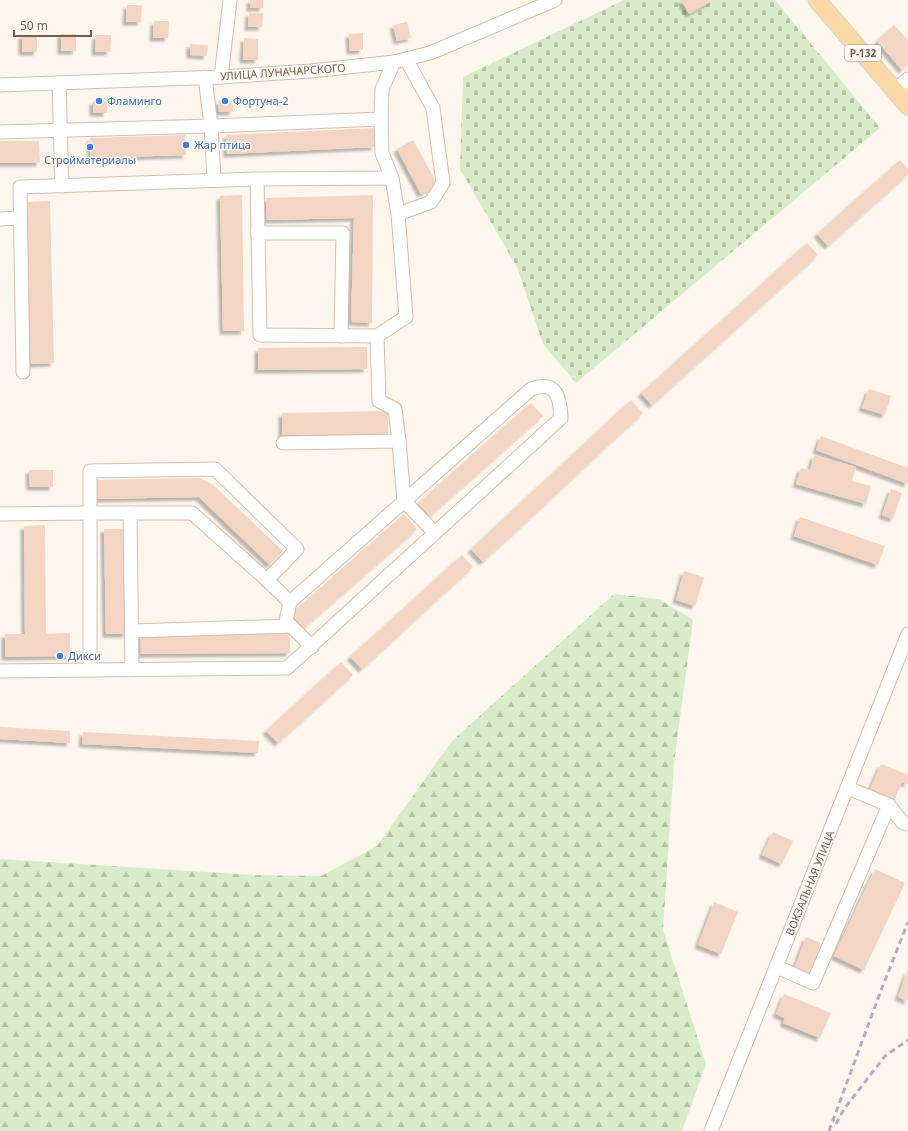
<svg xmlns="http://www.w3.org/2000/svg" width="908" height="1131" viewBox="0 0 908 1131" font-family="'Noto Sans',sans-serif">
	<defs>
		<pattern id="forest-firs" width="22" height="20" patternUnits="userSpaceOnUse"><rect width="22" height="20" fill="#d8ecc9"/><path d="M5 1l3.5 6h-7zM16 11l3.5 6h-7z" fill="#b4c2a5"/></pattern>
		<pattern id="cemetery-stones" width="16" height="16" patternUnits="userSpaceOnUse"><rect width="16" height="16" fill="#d8ecc9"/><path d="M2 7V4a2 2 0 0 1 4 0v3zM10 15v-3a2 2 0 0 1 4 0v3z" fill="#b4c2a5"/></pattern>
		<filter id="shadow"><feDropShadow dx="-3.5" dy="3.5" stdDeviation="1" flood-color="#0004"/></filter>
	</defs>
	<rect width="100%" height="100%" fill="#fdf6ec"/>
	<polygon fill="url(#forest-firs)" points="614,594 659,599 693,620 674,763 663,930 706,1064 682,1131 0,1131 0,859 254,875 321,876 377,846 452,741"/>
	<polygon fill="url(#cemetery-stones)" points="624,0 775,0 880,128 576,383 543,344 517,267 460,169 463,77"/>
	<g fill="#f3d5c3" filter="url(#shadow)">
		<rect x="250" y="0" width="13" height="8"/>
		<polygon points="681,0 714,0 689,14"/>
		<polygon points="127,5 142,5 141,22 126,22"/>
		<polygon points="249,13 263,13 262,27 248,27"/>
		<polygon points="154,21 169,21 168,38 153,38"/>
		<polygon points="407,22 411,38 397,41 393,25"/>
		<polygon points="894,25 908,40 908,64 902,70 877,41"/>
		<polygon points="363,33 363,50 350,51 349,34"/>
		<rect x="61" y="34" width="15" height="17"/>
		<rect x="22" y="35" width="15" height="17"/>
		<polygon points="96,35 111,35 110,52 95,52"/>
		<polygon points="244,38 258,39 258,60 243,60"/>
		<polygon points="190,44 208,45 207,56 190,55"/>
		<rect x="93" y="101" width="14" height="12"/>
		<polygon points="218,101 233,101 233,112 219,112"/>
		<polygon points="374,128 375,147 227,154 226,135"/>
		<polygon points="185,135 186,155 91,158 90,138"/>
		<polygon points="413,140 438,185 421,194 397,149"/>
		<polygon points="0,141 39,141 40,163 0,163"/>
		<polygon points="900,160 908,169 908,174 828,246 817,234"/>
		<polygon points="242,195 244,331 223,331 220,196"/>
		<polygon points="373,195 372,323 351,322 354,218 267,220 266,198"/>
		<polygon points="50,201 54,363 31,364 27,202"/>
		<polygon points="807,243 818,255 652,405 641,393"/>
		<polygon points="367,347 367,369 258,370 258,348"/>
		<polygon points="869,389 891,396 885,415 862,408"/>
		<polygon points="631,400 643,413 483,562 471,549"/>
		<polygon points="531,403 543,416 430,516 418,503"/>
		<polygon points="388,411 388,434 282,435 282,413"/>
		<polygon points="821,436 908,468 908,484 816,450"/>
		<polygon points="814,455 856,467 852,481 871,486 866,504 796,484 801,468 810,470"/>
		<polygon points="29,470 53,470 53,487 30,487"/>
		<polygon points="199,478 212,484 283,551 270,565 199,497 96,499 95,480"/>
		<polygon points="891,489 902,493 893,519 882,515"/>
		<polygon points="404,514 417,529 304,628 291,614"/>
		<polygon points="800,517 885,546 878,565 794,536"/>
		<polygon points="45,525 46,634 70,633 70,656 5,657 5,634 25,634 24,526"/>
		<polygon points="104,529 125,529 127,634 106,634"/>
		<polygon points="462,555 473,567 362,669 350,657"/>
		<polygon points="684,571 704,577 695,606 676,600"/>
		<polygon points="290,632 290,653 141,654 140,633"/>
		<polygon points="341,662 353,675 278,743 266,731"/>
		<polygon points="0,727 70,731 70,743 0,739"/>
		<polygon points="83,732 259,741 258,753 82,744"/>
		<polygon points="881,764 908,775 908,784 902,782 894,801 869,791"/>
		<polygon points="773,832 793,841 782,864 762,855"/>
		<polygon points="875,869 905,883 864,970 834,956"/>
		<polygon points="714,902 738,912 721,954 698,945"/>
		<polygon points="806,937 821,943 809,975 794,969"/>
		<polygon points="908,969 908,1001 898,997"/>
		<polygon points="784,994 831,1013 820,1038 783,1023 785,1018 776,1014"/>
	</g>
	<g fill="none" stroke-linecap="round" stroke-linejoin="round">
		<g stroke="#d1beb0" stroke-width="15">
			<g id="minor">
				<polyline points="205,77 211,126 214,180"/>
				<polyline points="221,77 230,0"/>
				<polyline points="59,83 62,186"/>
				<polyline points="0,85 221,77 311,71 394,62 430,53 555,0"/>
				<polyline points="895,90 908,79"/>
				<polyline points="0,132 211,126 381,119 382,89 394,62"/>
				<polyline points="257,179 392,178"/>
				<polyline points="398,214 431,202 443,183 433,108 406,59"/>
				<polyline points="0,219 20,218"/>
				<polyline points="257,233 343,233 341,336"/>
				<polyline points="377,336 379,401 395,409 399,441 404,501 435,533"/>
				<polyline points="23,372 20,187 257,179 260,335 377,336 406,317 398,214 392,178 382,153 381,119"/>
				<polyline points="283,443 399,441"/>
				<polyline points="130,513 132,670"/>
				<polyline points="0,514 89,513 192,513 267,580 290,602 286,621 312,647"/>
				<polyline points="132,631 291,626"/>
				<polyline points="90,670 90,471 215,469 297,549 267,580"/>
				<path d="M 0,671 L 287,668 L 561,418 C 560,396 556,380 531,389 L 290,602"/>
				<polyline points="848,788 889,805 902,822 908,824"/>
				<polyline points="777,967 813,983 889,805"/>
				<polyline points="711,1131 908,634"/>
			</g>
		</g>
		<g stroke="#dad1cd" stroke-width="19">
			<polyline id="major" points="817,0 908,106"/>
		</g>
		<use href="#minor" stroke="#fff" stroke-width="13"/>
		<use href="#major" stroke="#fbd9a5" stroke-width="17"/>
		<g stroke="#b9a8c9" stroke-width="3" stroke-dasharray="6 4" stroke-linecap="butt">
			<polyline points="836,1124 844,1109 885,1056 908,1040"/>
			<polyline points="829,1131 880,993 908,922"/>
		</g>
	</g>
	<g fill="#3f7fe0" stroke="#fffaf3" stroke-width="1.5">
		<circle cx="99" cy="101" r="4"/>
		<circle cx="225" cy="101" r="4"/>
		<circle cx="186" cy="145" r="4"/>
		<circle cx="90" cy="147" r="4"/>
		<circle cx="60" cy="656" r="4"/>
	</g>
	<g text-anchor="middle" stroke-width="3" stroke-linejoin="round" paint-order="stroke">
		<rect fill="#fffaf3" stroke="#a28b7f" stroke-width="1" x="845" y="45" width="36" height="16" rx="3"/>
		<g font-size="10" font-weight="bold" fill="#7a5c4d">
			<text x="863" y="57">Р-132</text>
		</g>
		<g font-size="11" fill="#7a5c4d" stroke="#fffaf3">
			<text transform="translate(283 72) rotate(-4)" y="4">УЛИЦА ЛУНАЧАРСКОГО</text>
			<text transform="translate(810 883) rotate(-68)" y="4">ВОКЗАЛЬНАЯ УЛИЦА</text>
		</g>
		<g font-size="11" fill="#366cbe" stroke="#fffaf3" text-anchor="start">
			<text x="107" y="105">Фламинго</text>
			<text x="233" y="105">Фортуна-2</text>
			<text x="194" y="149">Жар птица</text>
			<text x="90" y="164" text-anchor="middle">Стройматериалы</text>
			<text x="68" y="660">Дикси</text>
		</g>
	</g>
	<path d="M14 30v6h77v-6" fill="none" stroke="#7a5c4d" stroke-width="2"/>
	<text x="20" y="30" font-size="12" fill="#7a5c4d" stroke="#fffaf3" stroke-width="3" paint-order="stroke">50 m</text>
</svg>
